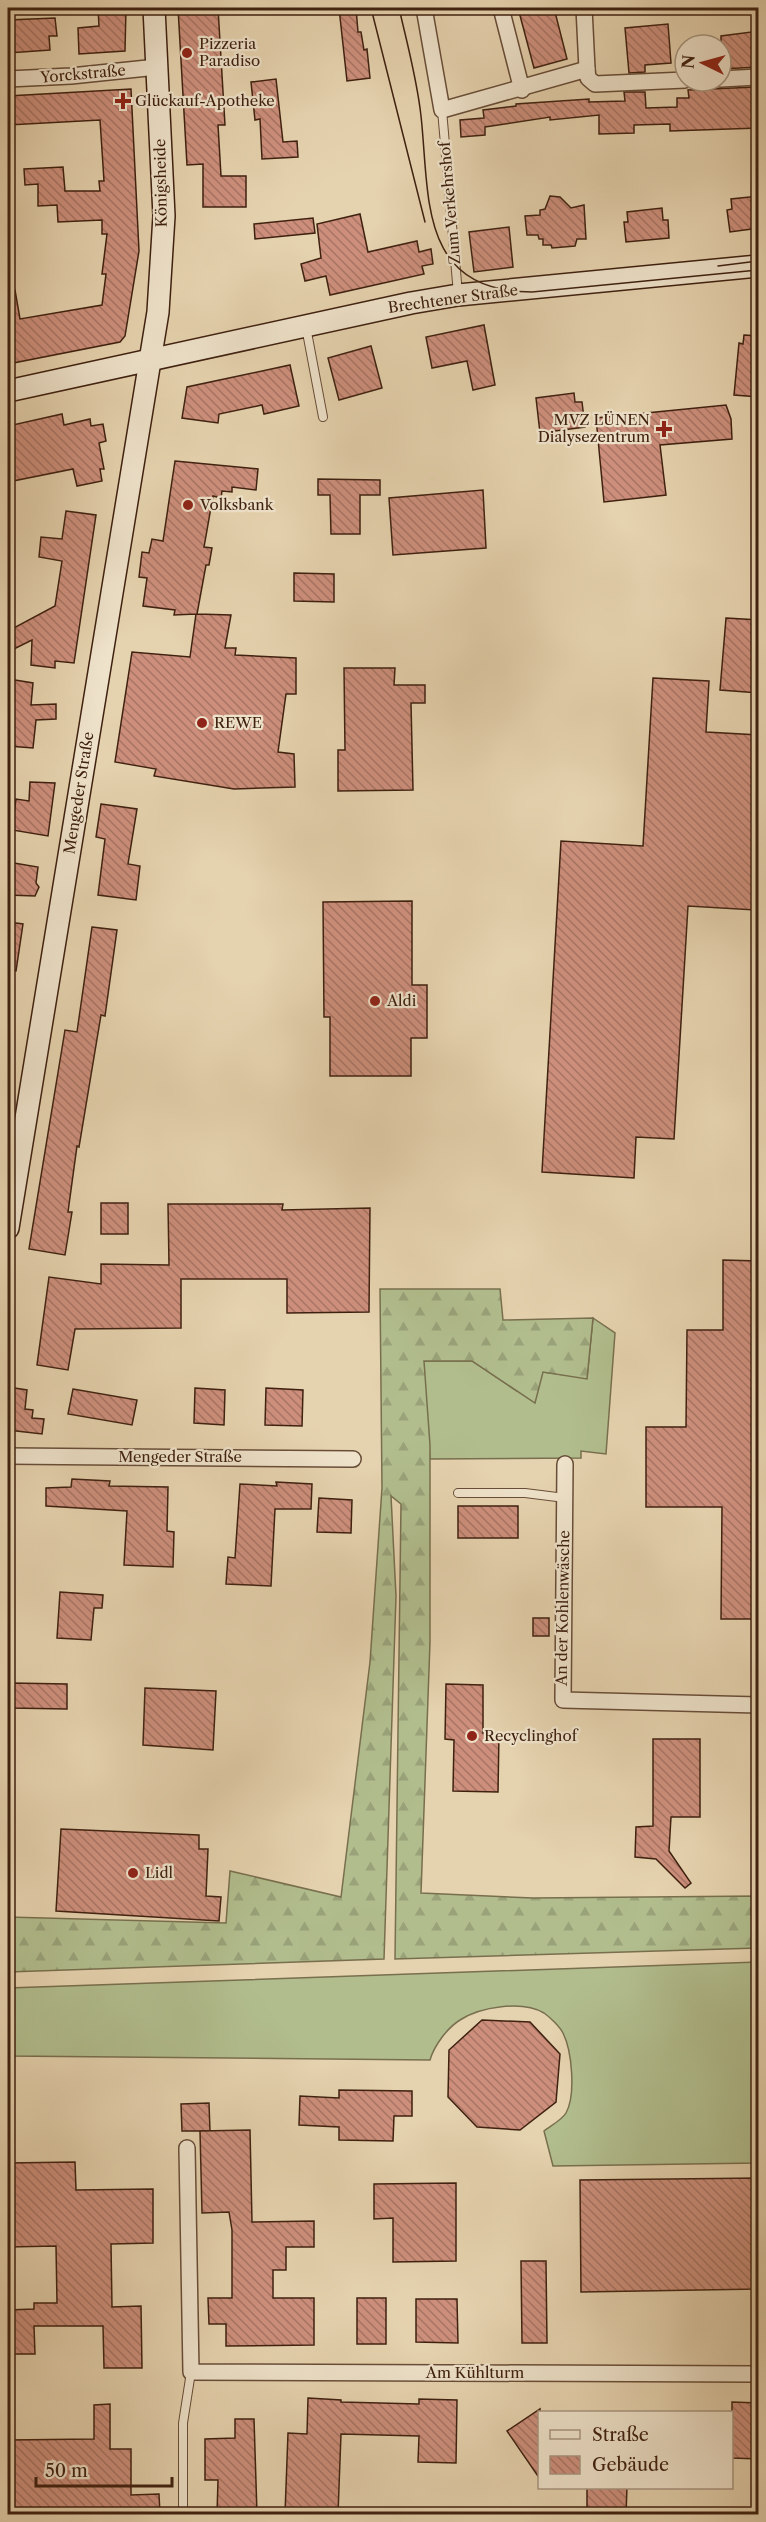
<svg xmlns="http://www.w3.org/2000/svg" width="766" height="2522" viewBox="0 0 766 2522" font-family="'Libre Caslon Text',serif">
	<defs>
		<pattern id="forest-firs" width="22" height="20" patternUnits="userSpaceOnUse" patternTransform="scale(1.5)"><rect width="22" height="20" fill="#b1bd8d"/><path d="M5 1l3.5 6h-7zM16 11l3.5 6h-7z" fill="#99a279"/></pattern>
		<pattern id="building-back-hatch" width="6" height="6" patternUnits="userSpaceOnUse" patternTransform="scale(1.5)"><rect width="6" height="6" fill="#cd8f7c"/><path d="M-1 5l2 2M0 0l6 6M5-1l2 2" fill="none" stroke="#a87464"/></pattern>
	</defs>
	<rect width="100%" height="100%" fill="#e5d2ae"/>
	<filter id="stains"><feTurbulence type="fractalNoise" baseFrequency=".00333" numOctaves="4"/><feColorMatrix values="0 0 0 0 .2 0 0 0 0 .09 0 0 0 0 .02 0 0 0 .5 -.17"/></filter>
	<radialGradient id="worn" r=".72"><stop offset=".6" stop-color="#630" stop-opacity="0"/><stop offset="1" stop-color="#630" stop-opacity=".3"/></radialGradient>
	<g fill="#b1bd8d" stroke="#786f4e" stroke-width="1.5">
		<polygon points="593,1318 615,1333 606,1454 581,1451 581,1458 430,1459 423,1361 472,1361 517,1391 543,1372 587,1378"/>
		<path d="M 758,1962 L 758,2163 L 553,2166 L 544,2131 C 550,2126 562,2120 566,2113 C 576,2095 572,2051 563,2033 C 560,2027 550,2017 544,2013 C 522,2000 480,2007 460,2020 C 447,2028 434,2046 430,2060 L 8,2056 L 8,1988 Z"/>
	</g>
	<polygon fill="url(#forest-firs)" stroke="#786f4e" stroke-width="1.5" points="380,1289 500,1289 503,1320 593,1318 587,1379 543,1372 535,1403 472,1361 424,1361 430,1445 430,1642 421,1893 533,1898 758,1896 758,1948 395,1959 401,1504 391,1496 396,1596 384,1959 8,1972 8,1917 226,1923 230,1871 341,1897 370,1662 382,1488"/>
	<g fill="url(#building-back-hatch)" stroke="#3f2110" stroke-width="1.5">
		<polygon points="98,8 126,8 125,51 79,54 78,28 99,26"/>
		<polygon points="178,8 218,8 225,125 218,125 221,176 246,176 246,207 203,207 203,164 187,165"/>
		<polygon points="339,8 356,8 358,32 361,32 364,50 367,49 370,78 347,81"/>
		<polygon points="518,8 554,8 567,59 534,68"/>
		<polygon points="55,18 57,36 49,36 50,50 8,53 8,20"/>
		<polygon points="668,24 671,63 645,65 645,72 629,73 625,28"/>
		<polygon points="759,31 759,67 721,69 721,36"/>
		<polygon points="276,79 283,142 297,141 298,157 262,159 260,119 255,120 251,82"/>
		<polygon points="756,87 759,128 670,131 670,124 634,125 634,133 599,134 599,115 550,120 550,117 485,127 485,135 461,137 460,120 484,118 483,110 516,106 516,104 589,99 589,102 625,101 624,92 645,92 646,108 677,107 677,98 689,98 688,90"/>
		<polygon points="131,89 139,251 125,336 120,342 8,364 8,291 15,290 20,319 102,305 106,274 102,274 107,234 102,234 102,220 58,222 57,205 38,206 38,184 25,185 24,169 63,167 65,191 100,191 99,181 104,181 100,120 8,125 8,96"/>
		<polygon points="550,196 560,197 571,208 584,205 586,239 577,239 575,246 552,248 551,245 543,245 543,239 539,239 538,235 527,235 525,216 540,215 540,210 545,209"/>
		<polygon points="759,196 759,228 730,232 727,210 732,209 731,199"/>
		<polygon points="662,208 663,220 668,220 669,238 626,242 624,222 628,222 627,212"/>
		<polygon points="360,214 368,252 417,241 419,252 431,249 433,264 422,266 424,274 330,295 326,276 305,281 301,264 321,258 317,224"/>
		<polygon points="313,218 315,233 255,239 254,224"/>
		<polygon points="509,227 513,267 474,272 469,232"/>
		<polygon points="484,325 495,385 473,390 467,361 432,368 426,337"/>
		<polygon points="744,335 759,336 759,397 734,395 739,343 743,344"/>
		<polygon points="371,346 382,388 339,400 328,358"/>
		<polygon points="290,365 299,406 264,414 262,405 219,414 218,423 182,418 187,387"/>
		<polygon points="574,393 575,402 582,402 585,427 540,433 536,398"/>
		<polygon points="726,405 731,419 732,439 660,445 666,495 604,502 596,418"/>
		<polygon points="62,414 64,425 90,419 91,426 103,424 106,441 99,443 104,469 100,469 102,481 77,486 73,469 8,482 8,426"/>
		<polygon points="175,461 258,469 256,490 232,487 232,492 222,491 221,498 213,496 204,547 212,548 209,565 206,565 197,614 231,615 225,648 236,648 235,655 296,658 296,694 286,694 278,752 294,754 295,787 234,789 154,776 156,769 115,762 132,652 190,657 196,614 174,615 175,610 143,606 147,578 139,577 142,552 149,553 152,539 163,541"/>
		<polygon points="318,479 380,480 380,495 360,495 360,534 331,534 330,495 318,495"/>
		<polygon points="483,490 486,548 393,555 389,498"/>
		<polygon points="66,511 96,515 74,663 55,661 55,668 31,665 32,640 14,649 8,631 55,606 62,561 39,557 41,537 62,539"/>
		<polygon points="294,573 334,574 334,602 294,601"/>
		<polygon points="726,618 759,620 759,693 720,690"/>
		<polygon points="344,668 395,668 394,685 425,685 425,703 411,703 413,790 338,791 338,750 345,750"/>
		<polygon points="653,678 709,681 706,732 759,735 759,853 755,910 688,906 674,1139 636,1137 634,1178 542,1172 561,841 643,846"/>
		<polygon points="15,680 33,683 31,705 56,704 56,719 36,720 33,748 8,746 11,719 8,719 8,682"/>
		<polygon points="30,782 55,783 48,836 12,830 16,799 29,801"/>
		<polygon points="101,804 137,809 128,864 140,866 136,900 98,895 105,839 96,837"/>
		<polygon points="8,862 38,867 36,883 39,887 35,896 8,895"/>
		<polygon points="412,901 412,985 427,985 427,1038 411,1038 411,1076 330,1076 330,1017 324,1017 323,902"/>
		<polygon points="8,922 23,924 16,971 8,970"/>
		<polygon points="92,927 117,930 105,1016 101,1015 79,1147 77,1146 68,1212 72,1212 65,1255 29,1249 65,1030 77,1032"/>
		<rect x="101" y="1203" width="27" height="31"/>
		<polygon points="168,1204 283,1204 282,1210 370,1208 369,1312 287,1313 287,1279 181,1279 181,1328 75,1329 68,1370 37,1365 49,1277 101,1284 101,1264 169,1265"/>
		<polygon points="723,1260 759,1261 758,1619 721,1619 722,1507 646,1507 646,1427 686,1427 687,1330 723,1330"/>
		<polygon points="8,1387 27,1390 25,1409 33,1410 32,1418 44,1419 42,1434 8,1430"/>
		<polygon points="195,1388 225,1390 224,1425 194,1423"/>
		<polygon points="266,1388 303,1390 302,1426 265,1425"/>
		<polygon points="73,1389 137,1400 132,1425 68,1414"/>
		<polygon points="72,1479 110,1481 109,1486 168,1487 167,1531 174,1532 173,1567 124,1565 127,1511 46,1506 46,1488 71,1487"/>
		<polygon points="276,1482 312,1484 311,1509 275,1509 271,1586 226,1584 228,1557 235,1558 240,1484 277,1486"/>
		<polygon points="319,1498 352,1500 351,1533 317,1532"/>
		<rect x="458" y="1506" width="60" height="32"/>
		<polygon points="60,1592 103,1595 102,1608 94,1608 91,1640 57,1638"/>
		<rect x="533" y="1618" width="16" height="18"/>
		<polygon points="10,1683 67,1684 67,1709 10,1708"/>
		<polygon points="446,1684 483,1685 483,1733 499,1733 498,1792 453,1791 454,1740 445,1739"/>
		<polygon points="145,1688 216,1691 213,1750 143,1745"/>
		<polygon points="653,1739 700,1739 700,1817 671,1817 669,1851 691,1883 685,1888 656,1859 635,1857 636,1827 653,1826"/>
		<polygon points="61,1829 199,1835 199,1849 208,1849 206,1896 221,1897 219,1921 56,1911"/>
		<polygon points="482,2020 530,2022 560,2054 556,2102 520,2130 477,2127 448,2097 449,2050"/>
		<polygon points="339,2090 412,2091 412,2116 394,2116 393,2141 339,2140 339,2127 299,2125 300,2096 339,2098"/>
		<polygon points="209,2103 210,2131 182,2131 181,2104"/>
		<polygon points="250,2130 252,2222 314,2221 314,2247 286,2247 286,2270 273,2270 273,2298 314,2298 314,2345 226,2346 226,2324 209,2324 208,2298 232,2298 232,2230 229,2212 202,2213 200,2131"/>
		<polygon points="75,2162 76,2190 153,2189 153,2243 111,2244 112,2307 141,2306 142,2368 104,2368 103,2326 34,2326 35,2354 8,2354 8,2310 34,2309 34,2303 57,2303 56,2246 8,2247 8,2163"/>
		<polygon points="759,2178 759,2289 581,2292 580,2180"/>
		<polygon points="456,2183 456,2261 393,2262 393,2218 374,2219 374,2184"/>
		<polygon points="521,2261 546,2261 547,2343 522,2343"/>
		<rect x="357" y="2298" width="29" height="46"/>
		<polygon points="416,2299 457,2299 458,2343 416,2342"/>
		<polygon points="308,2398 341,2400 341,2402 419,2404 419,2399 457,2400 456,2463 418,2462 419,2436 341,2434 338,2514 285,2514 288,2433 307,2434"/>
		<polygon points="732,2402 759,2403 759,2459 732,2458"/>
		<polygon points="110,2404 110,2449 131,2449 131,2495 159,2494 160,2514 9,2514 8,2440 94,2439 94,2405"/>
		<polygon points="540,2409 540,2479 507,2431"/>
		<polygon points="235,2419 254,2419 257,2514 217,2514 218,2480 205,2480 205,2439 235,2438"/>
		<polygon points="587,2487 627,2487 626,2514 587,2514"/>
	</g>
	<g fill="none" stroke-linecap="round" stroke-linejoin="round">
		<g stroke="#684d38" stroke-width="10">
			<g id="lane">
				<polyline points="442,110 458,294"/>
				<polyline points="306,327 323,417"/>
				<polyline points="458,1493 525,1493 565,1498"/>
				<polyline points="183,2514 183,2423 191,2372"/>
			</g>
		</g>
		<g stroke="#684d38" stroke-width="18">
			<g id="street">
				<polyline points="424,8 442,110 587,69 588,78 595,84 685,80"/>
				<polyline points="501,8 522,90"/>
				<polyline points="584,8 587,69"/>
				<polyline points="8,79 71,76 157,67"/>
				<polyline points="721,79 758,77"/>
				<polyline points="8,1456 353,1459"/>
				<polyline points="565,1464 563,1700 758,1705"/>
				<polyline points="187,2148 191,2372 758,2374"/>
			</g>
		</g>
		<g stroke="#3f2110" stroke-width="24">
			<g id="secondary">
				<polyline points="8,391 411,303 458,295 758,266"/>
				<polyline points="8,1228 158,312 164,216 154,8"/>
			</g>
		</g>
		<use href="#lane" stroke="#eee2ca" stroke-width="8"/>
		<use href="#street" stroke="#eee2ca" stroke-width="15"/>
		<use href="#secondary" stroke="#eee2ca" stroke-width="21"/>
		<g stroke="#3f2110" stroke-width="1.5">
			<polyline points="371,8 425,222"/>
			<path d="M 399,8 C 407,43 417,79 421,116 C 430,198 418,291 532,292 L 758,270"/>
			<polyline points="718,266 758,261"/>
		</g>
	</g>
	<g fill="#8f2418" stroke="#eee2ca" stroke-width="2">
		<circle cx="187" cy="53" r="6"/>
		<path d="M120 92h6v6h6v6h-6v6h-6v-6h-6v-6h6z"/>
		<path d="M661 420h6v6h6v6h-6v6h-6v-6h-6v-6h6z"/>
		<circle cx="188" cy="505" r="6"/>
		<circle cx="202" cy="723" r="6"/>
		<circle cx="375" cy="1001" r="6"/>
		<circle cx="472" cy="1736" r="6"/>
		<circle cx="133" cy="1873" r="6"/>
	</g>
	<g text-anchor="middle" stroke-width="4.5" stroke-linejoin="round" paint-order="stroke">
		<g font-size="15" fill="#3f2110" stroke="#eee2ca" text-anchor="start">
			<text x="199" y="49">Pizzeria<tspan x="199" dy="17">Paradiso</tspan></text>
			<text x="135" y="106">Glückauf-Apotheke</text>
			<text x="650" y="425" text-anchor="end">MVZ LÜNEN<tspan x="650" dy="17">Dialysezentrum</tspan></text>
			<text x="200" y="510">Volksbank</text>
			<text x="214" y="728">REWE</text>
			<text x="387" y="1006">Aldi</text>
			<text x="484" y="1741">Recyclinghof</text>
			<text x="145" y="1878">Lidl</text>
		</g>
		<g font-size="15" fill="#3f2110" stroke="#eee2ca">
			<text transform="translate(83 74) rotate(-5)" y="5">Yorckstraße</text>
			<text transform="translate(161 183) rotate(-91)" y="5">Königsheide</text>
			<text transform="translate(450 203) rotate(-95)" y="5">Zum Verkehrshof</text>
			<text transform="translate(453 299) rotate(-8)" y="5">Brechtener Straße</text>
			<text transform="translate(79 793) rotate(-81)" y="5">Mengeder Straße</text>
			<text x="180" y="1462">Mengeder Straße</text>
			<text transform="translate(563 1608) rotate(-89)" y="5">An der Kohlenwäsche</text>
			<text x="475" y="2378">Am Kühlturm</text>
		</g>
	</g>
	<rect width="766" height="2522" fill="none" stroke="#e5d2ae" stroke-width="30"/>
	<rect x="9" y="9" width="748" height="2504" fill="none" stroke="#3f2110" stroke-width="3"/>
	<rect x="15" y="15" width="736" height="2492" fill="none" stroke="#3f2110" stroke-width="1.5"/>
	<rect x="538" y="2411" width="195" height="78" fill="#eee2ca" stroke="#a89580" stroke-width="1.5"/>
	<rect x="550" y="2430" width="30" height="9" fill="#eee2ca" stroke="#a89580" stroke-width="1.5"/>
	<text x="592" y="2441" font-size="18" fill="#3f2110">Straße</text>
	<rect x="550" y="2456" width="30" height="18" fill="url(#building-back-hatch)" stroke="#a89580" stroke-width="1.5"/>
	<text x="592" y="2471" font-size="18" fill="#3f2110">Gebäude</text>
	<g transform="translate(703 63) rotate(275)"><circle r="28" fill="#eee2ca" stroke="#a89580" stroke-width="1.5"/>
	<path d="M0-4.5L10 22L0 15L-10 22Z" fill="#8f2418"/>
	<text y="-9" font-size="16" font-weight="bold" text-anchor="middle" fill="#3f2110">N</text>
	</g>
	<path d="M36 2477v9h136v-9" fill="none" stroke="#3f2110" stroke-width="3"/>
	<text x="45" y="2477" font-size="18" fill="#3f2110" stroke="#eee2ca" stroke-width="4.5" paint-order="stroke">50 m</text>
	<rect width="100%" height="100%" filter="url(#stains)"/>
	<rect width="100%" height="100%" fill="url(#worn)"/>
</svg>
